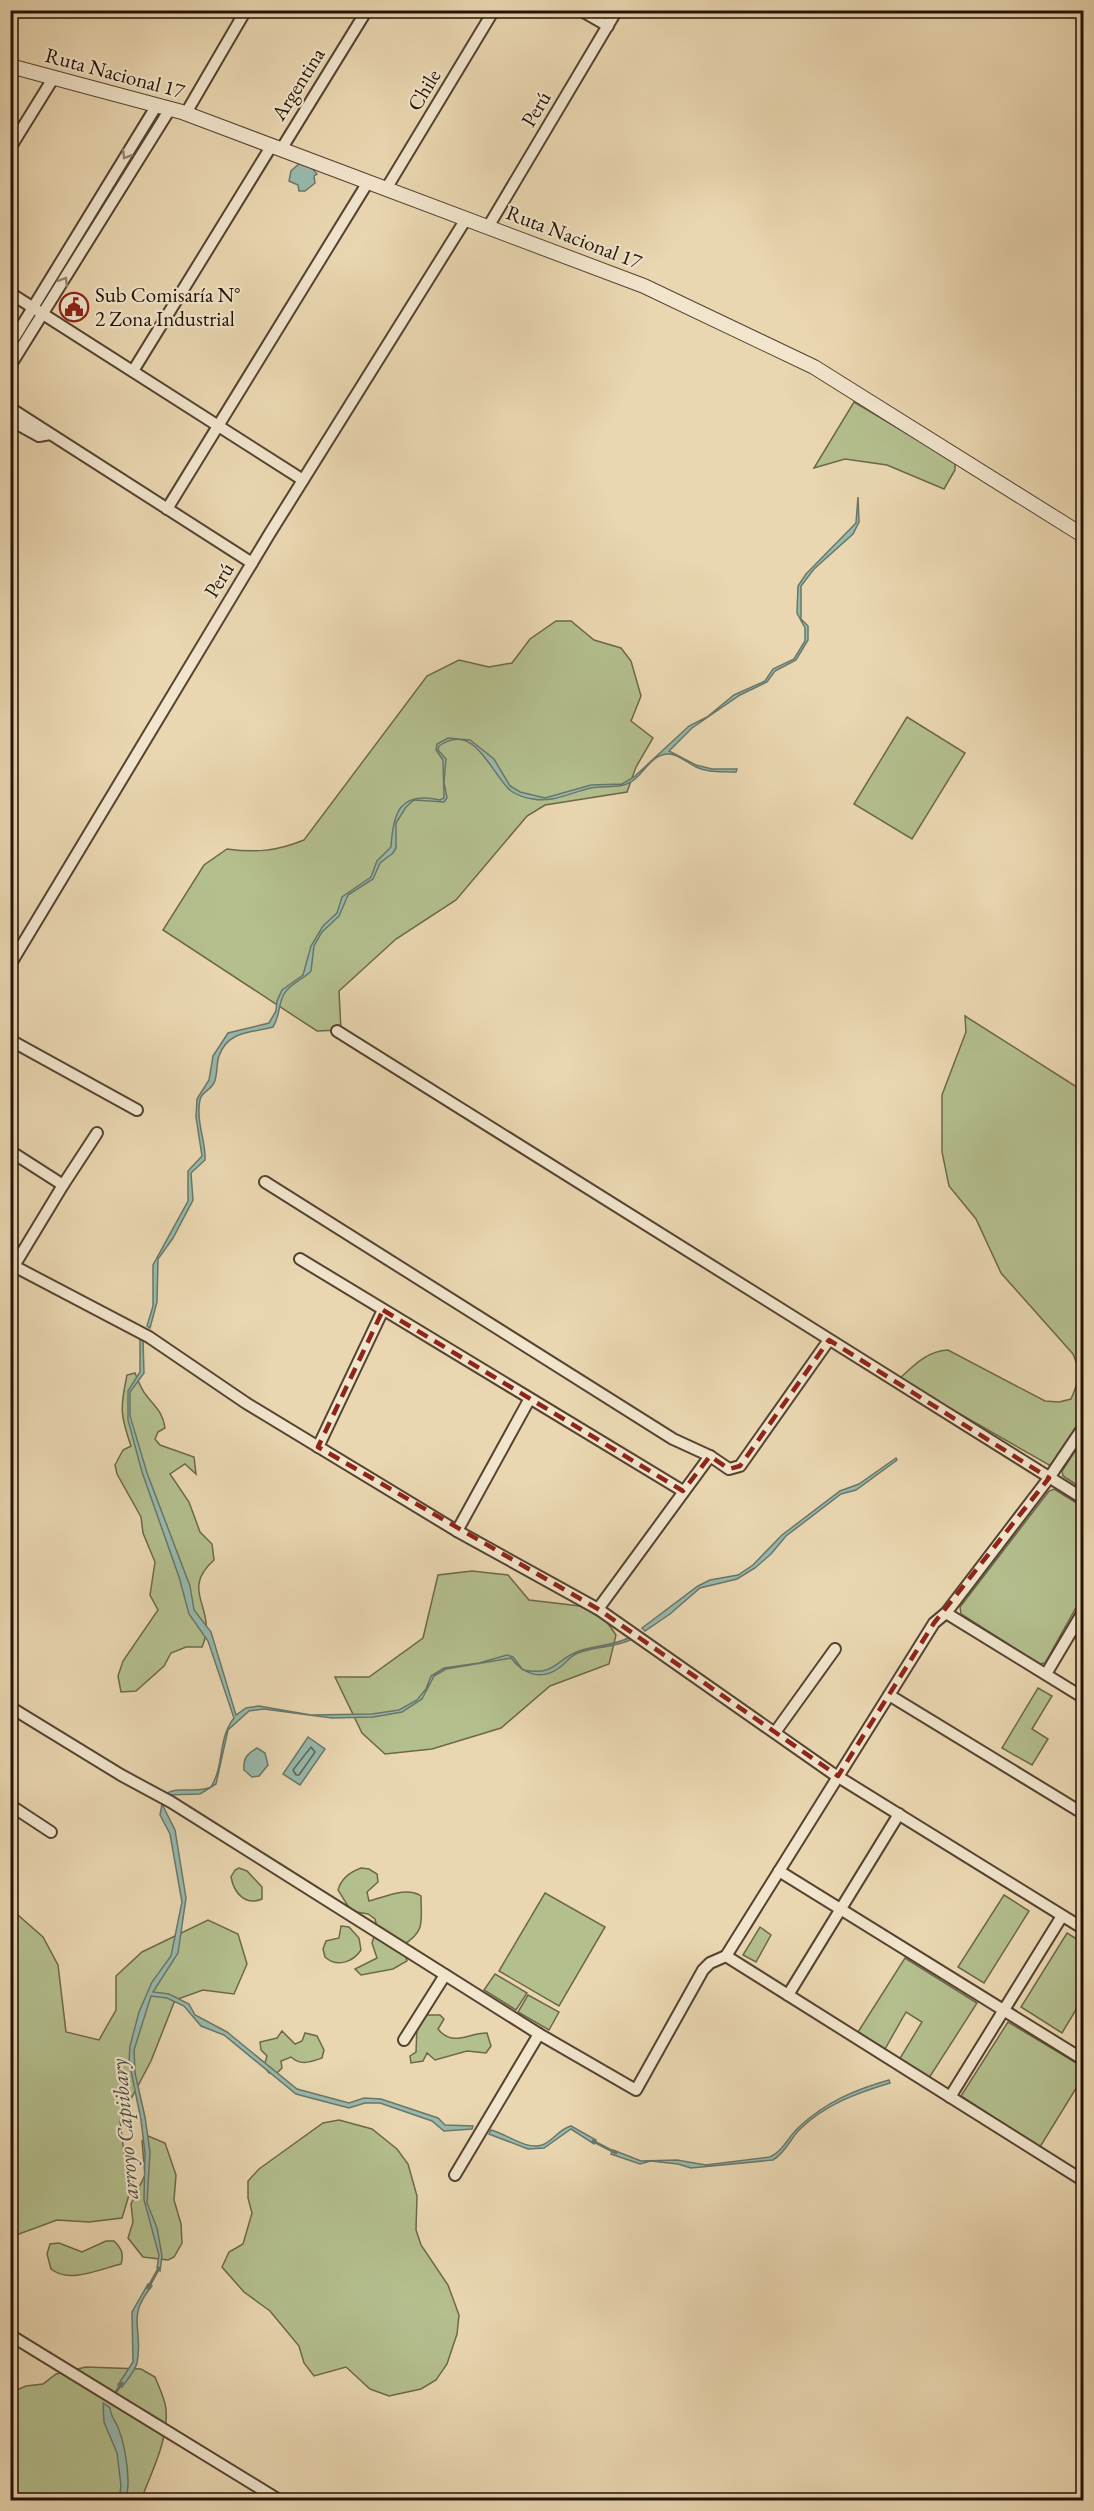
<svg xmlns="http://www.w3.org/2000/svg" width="1094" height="2511" viewBox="0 0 1094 2511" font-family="'EB Garamond',serif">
	<rect width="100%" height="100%" fill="#ead7b1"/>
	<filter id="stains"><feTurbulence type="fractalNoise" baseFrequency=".00333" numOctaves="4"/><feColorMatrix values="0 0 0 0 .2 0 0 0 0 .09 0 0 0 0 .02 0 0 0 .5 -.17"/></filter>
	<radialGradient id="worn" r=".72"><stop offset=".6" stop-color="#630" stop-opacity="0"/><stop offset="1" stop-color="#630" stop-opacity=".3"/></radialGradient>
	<g fill="#b4bf8e" stroke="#6c684a" stroke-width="1.5">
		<polygon points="854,402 955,462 955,470 944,489 887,465 845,459 814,468"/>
		<path d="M 556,621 L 571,621 L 594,640 L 621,648 L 631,661 L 641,696 L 631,721 L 653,738 L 636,767 L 627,792 L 545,805 L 527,816 L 456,900 L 396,939 L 339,991 L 341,1030 L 317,1031 L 163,930 L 204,865 L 227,849 C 256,853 277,851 304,840 L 427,676 L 459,660 L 489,667 L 512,663 L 530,639 Z"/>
		<polygon points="907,717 965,753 912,839 854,804"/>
		<path d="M 965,1016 L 1083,1091 L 1083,1419 L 1055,1462 L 1049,1465 L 899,1379 C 914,1365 927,1351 948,1350 L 1045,1401 L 1059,1402 L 1071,1399 C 1079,1381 1081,1372 1073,1354 L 1001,1273 L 976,1219 L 949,1186 L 942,1152 L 942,1095 L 966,1032 Z"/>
		<path d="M 135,1373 C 138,1380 141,1389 146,1395 C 155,1407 163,1412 165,1428 L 158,1432 L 155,1439 L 160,1445 L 194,1457 L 196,1474 L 185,1464 L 170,1474 L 189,1502 L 200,1532 L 212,1544 L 214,1560 C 178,1592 219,1608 202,1647 L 186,1647 L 171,1653 L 164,1666 L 136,1691 L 121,1692 L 118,1676 L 123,1661 L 158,1610 L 150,1595 L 155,1562 L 143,1533 L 141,1517 L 117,1474 L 115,1465 L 123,1450 L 131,1446 C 120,1414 120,1408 127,1375 Z"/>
		<polygon points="1083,1439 1083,1489 1063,1476 1062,1471"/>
		<polygon points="1054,1489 1083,1507 1083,1595 1045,1663 1040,1664 961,1614 960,1607 1049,1491"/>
		<polygon points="472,1571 508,1575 529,1600 597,1608 616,1635 609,1664 550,1686 501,1728 432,1749 385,1754 362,1733 335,1677 369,1677 423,1638 438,1575"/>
		<polygon points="1038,1688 1052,1696 1032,1729 1048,1739 1032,1765 1002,1748"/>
		<path d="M 239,1868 L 247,1871 L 262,1887 L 262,1899 C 245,1906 234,1893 231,1877 L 235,1870 Z"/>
		<path d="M 361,1868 L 369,1869 L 377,1874 L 378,1882 L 367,1892 L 369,1901 C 385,1897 407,1886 421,1896 C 421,1921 426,1931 403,1945 L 407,1961 L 393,1969 L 361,1975 L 355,1969 L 377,1958 L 372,1943 L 377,1927 L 375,1919 L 368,1914 L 351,1911 L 338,1890 C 341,1879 350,1872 361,1868 Z"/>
		<polygon points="545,1893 605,1927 559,2006 499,1971"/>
		<polygon points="1004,1895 1029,1911 984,1983 958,1967"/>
		<polygon points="10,1908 43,1937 58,1965 66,2032 99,2040 116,2010 116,1976 142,1952 208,1920 238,1934 247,1964 234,1994 203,1990 175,2000 151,2061 120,2120 124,2153 133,2182 122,2218 89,2222 57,2220 11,2237"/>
		<path d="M 341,1926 L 349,1927 L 359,1938 L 361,1950 C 353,1962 337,1968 325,1957 L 323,1949 L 326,1941 L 339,1938 Z"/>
		<polygon points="760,1927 771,1935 756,1962 743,1955"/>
		<polygon points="1067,1933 1083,1943 1083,1998 1062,2033 1021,2007"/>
		<polygon points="905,1958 977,2003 929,2078 899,2060 922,2022 906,2012 885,2049 858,2032"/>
		<polygon points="495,1974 527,1993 516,2010 484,1990"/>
		<polygon points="528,1995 559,2012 549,2030 518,2012"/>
		<path d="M 425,2015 L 440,2015 L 444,2019 L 438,2029 C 453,2048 470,2032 487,2033 L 491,2046 L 486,2053 L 467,2051 L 435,2060 L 427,2053 L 423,2061 L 411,2063 L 410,2056 L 416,2052 L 417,2027 Z"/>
		<polygon points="1008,2022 1083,2067 1083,2077 1040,2147 961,2096"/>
		<path d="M 282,2031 L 295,2044 L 302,2041 L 305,2033 L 317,2036 L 324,2050 L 322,2058 C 310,2062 301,2066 291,2057 L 281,2061 L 282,2068 L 277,2073 L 269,2073 L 264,2066 L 267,2056 L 261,2050 L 260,2042 L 277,2038 Z"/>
		<polygon points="339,2120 372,2129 397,2149 408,2164 417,2196 416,2230 421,2245 448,2285 459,2315 457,2334 447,2364 436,2380 421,2389 389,2396 370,2389 346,2367 314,2376 304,2363 299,2346 270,2311 244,2292 222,2267 229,2252 243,2244 252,2213 248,2198 248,2181 259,2169 323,2123"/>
		<polygon points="148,2136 165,2143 176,2175 174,2200 181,2224 182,2243 174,2257 168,2260 143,2257 128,2238 133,2222 131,2204 145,2175 142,2141"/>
		<path d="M 106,2241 L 114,2241 C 122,2249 124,2254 121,2264 C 100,2269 69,2284 51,2269 L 47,2254 L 50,2244 L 59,2243 L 82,2252 Z"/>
		<path d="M 86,2367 L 141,2369 L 155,2377 C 159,2387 165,2399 166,2409 C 169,2439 151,2473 141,2500 L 20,2500 L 11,2481 L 10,2393 L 26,2386 L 43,2384 L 56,2374 Z"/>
	</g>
	<g fill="#98baad" stroke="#69776a" stroke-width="1.5">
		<polygon points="300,163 309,165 317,174 314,176 315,183 305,191 299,191 298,185 289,181 291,171"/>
		<path d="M 858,497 L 859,522 L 853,534 L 814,569 L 801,586 L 801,619 L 808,626 L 808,640 L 796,660 L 775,671 L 767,682 L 740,695 L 692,728 L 669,751 L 696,765 L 712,769 L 737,769 L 736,772 C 723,771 708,773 696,767 C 687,763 677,753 667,754 C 652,755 645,771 635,779 C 622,790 606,785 591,788 C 572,792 553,803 533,799 C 526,798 517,795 511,791 C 492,776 475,720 439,746 L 438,750 L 446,759 L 444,782 L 447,798 L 444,802 L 414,800 L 406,807 L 396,823 L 396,848 L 393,853 L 380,863 L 373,879 L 348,895 L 339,916 L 322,932 L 314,946 L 311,971 C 303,980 290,983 284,994 C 278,1005 280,1016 273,1027 C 252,1033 228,1030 219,1056 C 216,1064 218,1075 214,1083 C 207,1095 199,1089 199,1110 C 198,1127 206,1143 205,1160 L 191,1173 L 193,1200 L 173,1238 L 158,1259 L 157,1302 L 150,1328 L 147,1326 L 153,1306 L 153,1265 L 188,1201 L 188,1171 L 202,1156 L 196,1117 L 197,1099 L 209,1080 L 213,1056 L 228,1033 L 269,1023 L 276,1011 L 277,1001 L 282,990 L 303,975 L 311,946 L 323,926 L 337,913 L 342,897 L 371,877 L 377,861 L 391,847 C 393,812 400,791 440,800 L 444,798 L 443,760 L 436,750 L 437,744 L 448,738 L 470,740 L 494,759 L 510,786 L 520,792 L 545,798 L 591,785 L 622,784 L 634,777 L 689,726 L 707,717 L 734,695 L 765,681 L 773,669 L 794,659 L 805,641 L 805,628 L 797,613 L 798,586 L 806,574 L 856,523 Z"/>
		<path d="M 140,1339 L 143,1340 L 144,1373 L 130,1392 L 130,1416 L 147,1473 L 190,1586 L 194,1610 L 211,1632 L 236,1715 L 246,1708 L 259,1706 L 311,1715 L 372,1714 L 399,1710 L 417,1700 L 426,1689 L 431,1676 L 444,1668 L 479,1663 L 507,1655 L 513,1657 L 523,1670 C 557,1676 554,1660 579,1651 C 595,1645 615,1646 630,1637 L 632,1639 C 615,1648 595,1646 578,1653 C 570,1656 566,1663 559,1668 C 541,1681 523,1674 511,1658 L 446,1669 L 434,1676 L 422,1699 L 402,1712 L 373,1717 L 332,1718 L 264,1709 L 249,1711 L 228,1730 L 216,1784 L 200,1794 L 165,1795 C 176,1785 197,1794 211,1787 C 225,1764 217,1740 234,1718 L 208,1641 L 189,1614 L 179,1577 L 142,1472 L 128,1420 L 128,1391 L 140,1372 Z"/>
		<polygon points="896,1458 897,1460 856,1490 841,1494 786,1536 771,1554 755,1568 737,1579 700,1588 670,1614 645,1631 642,1628 698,1586 710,1580 738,1575 753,1565 782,1535 840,1491 859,1484"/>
		<polygon points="308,1737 325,1749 300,1785 283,1774"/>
		<path d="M 257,1748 L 265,1753 L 268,1765 L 259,1776 L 252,1777 L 244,1770 C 243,1758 247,1754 257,1748 Z"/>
		<polygon points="162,1804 175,1830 186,1898 178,1953 153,1992 169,1994 189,2004 195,2015 227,2032 297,2089 349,2103 364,2098 381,2099 438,2118 445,2125 473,2126 472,2129 444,2131 432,2121 380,2103 365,2103 349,2108 296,2094 224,2035 201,2026 184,2006 167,1998 151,1996 134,2050 135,2073 145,2117 150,2152 147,2203 157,2228 162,2256 160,2271 157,2268 159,2255 144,2200 145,2153 141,2120 129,2061 130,2046 139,2012 152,1982 171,1956 182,1902 170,1834 160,1815"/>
		<path d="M 889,2080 L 890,2083 C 857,2093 826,2104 800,2129 C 790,2139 786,2152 773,2160 L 691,2168 L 678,2164 L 651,2161 L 640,2164 L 611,2154 L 613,2150 L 641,2161 L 677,2160 L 706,2165 L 770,2157 C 784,2150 788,2137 799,2127 C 826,2102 854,2090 889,2080 Z"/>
		<path d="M 571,2126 L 596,2140 L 594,2144 L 571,2129 L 544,2148 L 528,2149 L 489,2134 L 491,2130 C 507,2134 525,2150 542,2145 C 553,2141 559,2129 571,2126 Z"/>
		<path d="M 148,2284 L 152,2286 C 125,2318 144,2329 137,2363 C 135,2371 127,2380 122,2387 L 118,2385 L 133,2362 L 132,2312 Z"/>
		<path d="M 103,2403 L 110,2408 C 111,2418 116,2421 119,2430 C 125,2446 132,2485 125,2500 L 119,2500 L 121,2486 L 117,2453 L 104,2422 Z"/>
	</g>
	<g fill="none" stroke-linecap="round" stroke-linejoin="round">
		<polygon stroke="#5e665a" stroke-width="1.5" points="311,1747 315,1752 299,1775 296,1775 293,1770"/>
		<g stroke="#69776a" stroke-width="3">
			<polyline points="593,2141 616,2153"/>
			<polyline points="148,2288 159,2268"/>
			<polyline points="114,2395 122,2383"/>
		</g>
		<g stroke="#554331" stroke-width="14">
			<g id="minor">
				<polyline points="580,10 608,26"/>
				<polyline points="186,113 246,10"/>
				<polyline points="10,148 54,77"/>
				<polyline points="282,148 367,10"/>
				<polyline points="386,189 494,10"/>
				<polyline points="488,227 617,10"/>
				<polyline points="10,293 303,480"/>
				<polyline points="10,345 157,105"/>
				<polyline points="10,366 170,109"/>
				<polyline points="133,371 272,145"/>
				<polyline points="10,408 252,563"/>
				<polyline points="10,420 39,436 50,434"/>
				<polyline points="167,509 368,182"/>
				<polyline points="10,965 270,533 466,219"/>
				<polyline points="337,1031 1084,1499"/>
				<polyline points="10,1040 137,1110"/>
				<polyline points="10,1151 63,1185 14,1266"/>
				<polyline points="265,1182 673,1439 710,1456 729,1469 740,1466 829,1340"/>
				<polyline points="63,1185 97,1133"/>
				<polyline points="300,1259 683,1491"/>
				<polyline points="10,1264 149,1337 246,1403 457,1531 598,1609 832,1773 1084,1929"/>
				<polyline points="318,1447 383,1310"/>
				<polyline points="457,1531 529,1400"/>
				<polyline points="598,1609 710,1456"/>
				<polyline points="946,1613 1084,1698"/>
				<polyline points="1046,1674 1084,1610"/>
				<polyline points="889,1695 1084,1814"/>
				<polyline points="10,1707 121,1775 171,1802 539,2034 636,2090 703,1970 710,1963 726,1956 934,1623 946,1613 1049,1478 1084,1426"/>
				<polyline points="776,1731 835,1649"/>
				<polyline points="10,1805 51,1832"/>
				<polyline points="779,1871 1084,2060"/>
				<polyline points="726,1956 1084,2181"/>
				<polyline points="788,1995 899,1814"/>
				<polyline points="404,2040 445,1975"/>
				<polyline points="950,2097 1062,1916"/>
				<polyline points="455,2175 539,2034"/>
				<polyline points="10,2335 279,2500"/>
			</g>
		</g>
		<g stroke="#554331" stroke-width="16">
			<polyline id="tertiary" points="10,66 182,112 644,286 814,367 1084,536"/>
		</g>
		<use href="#minor" stroke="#f1e5cc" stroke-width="10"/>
		<use href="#tertiary" stroke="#f1e5cc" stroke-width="14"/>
	</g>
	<defs><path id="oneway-chevron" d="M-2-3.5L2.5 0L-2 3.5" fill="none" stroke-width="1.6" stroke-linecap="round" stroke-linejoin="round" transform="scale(1.5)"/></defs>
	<g stroke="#948673">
		<use href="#oneway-chevron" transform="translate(126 155) rotate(121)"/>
		<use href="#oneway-chevron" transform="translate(64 281) rotate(-58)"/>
	</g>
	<path fill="none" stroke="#8f2418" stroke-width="4.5" stroke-dasharray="12 8" stroke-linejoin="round" d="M 383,1310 L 683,1491 L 710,1456 L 729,1469 L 740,1466 L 829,1340 L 1049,1478 L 934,1623 L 838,1776 L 598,1609 L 318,1447 Z"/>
	<defs>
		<g id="civic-ring" transform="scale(1.5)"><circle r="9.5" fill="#f1e5cc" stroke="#8f2418" stroke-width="1.5"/><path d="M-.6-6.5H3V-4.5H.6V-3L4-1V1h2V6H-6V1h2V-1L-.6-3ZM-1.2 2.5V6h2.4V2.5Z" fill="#8f2418"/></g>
	</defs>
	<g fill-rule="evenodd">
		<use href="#civic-ring" x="74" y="307"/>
	</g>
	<g text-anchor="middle" stroke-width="4.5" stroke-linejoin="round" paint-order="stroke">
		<g font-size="21" fill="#231206" stroke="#f1e5cc">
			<text transform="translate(115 73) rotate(15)" y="7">Ruta Nacional 17</text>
			<text transform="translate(298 84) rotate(-58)" y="7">Argentina</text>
			<text transform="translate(424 90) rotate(-59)" y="7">Chile</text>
			<text transform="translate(536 109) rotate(-59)" y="7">Perú</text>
			<text transform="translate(574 237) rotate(21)" y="7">Ruta Nacional 17</text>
			<text transform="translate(219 580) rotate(-58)" y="7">Perú</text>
		</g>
		<g font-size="21" fill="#231206" stroke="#f1e5cc" text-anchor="start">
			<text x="95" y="302">Sub Comisaría N°<tspan x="95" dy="24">2 Zona Industrial</tspan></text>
		</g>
		<g font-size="22" font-style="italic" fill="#4c4d40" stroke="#f1e5cc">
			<text transform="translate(124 2129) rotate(-95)" y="8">arroyo Capiibary</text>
		</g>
	</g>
	<rect width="1094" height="2511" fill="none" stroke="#ead7b1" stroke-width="36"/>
	<rect x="12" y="12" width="1070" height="2487" fill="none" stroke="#231206" stroke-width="3"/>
	<rect x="18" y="18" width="1058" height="2475" fill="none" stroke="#231206" stroke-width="1.5"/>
	<rect width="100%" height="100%" filter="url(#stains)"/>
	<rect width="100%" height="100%" fill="url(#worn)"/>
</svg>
